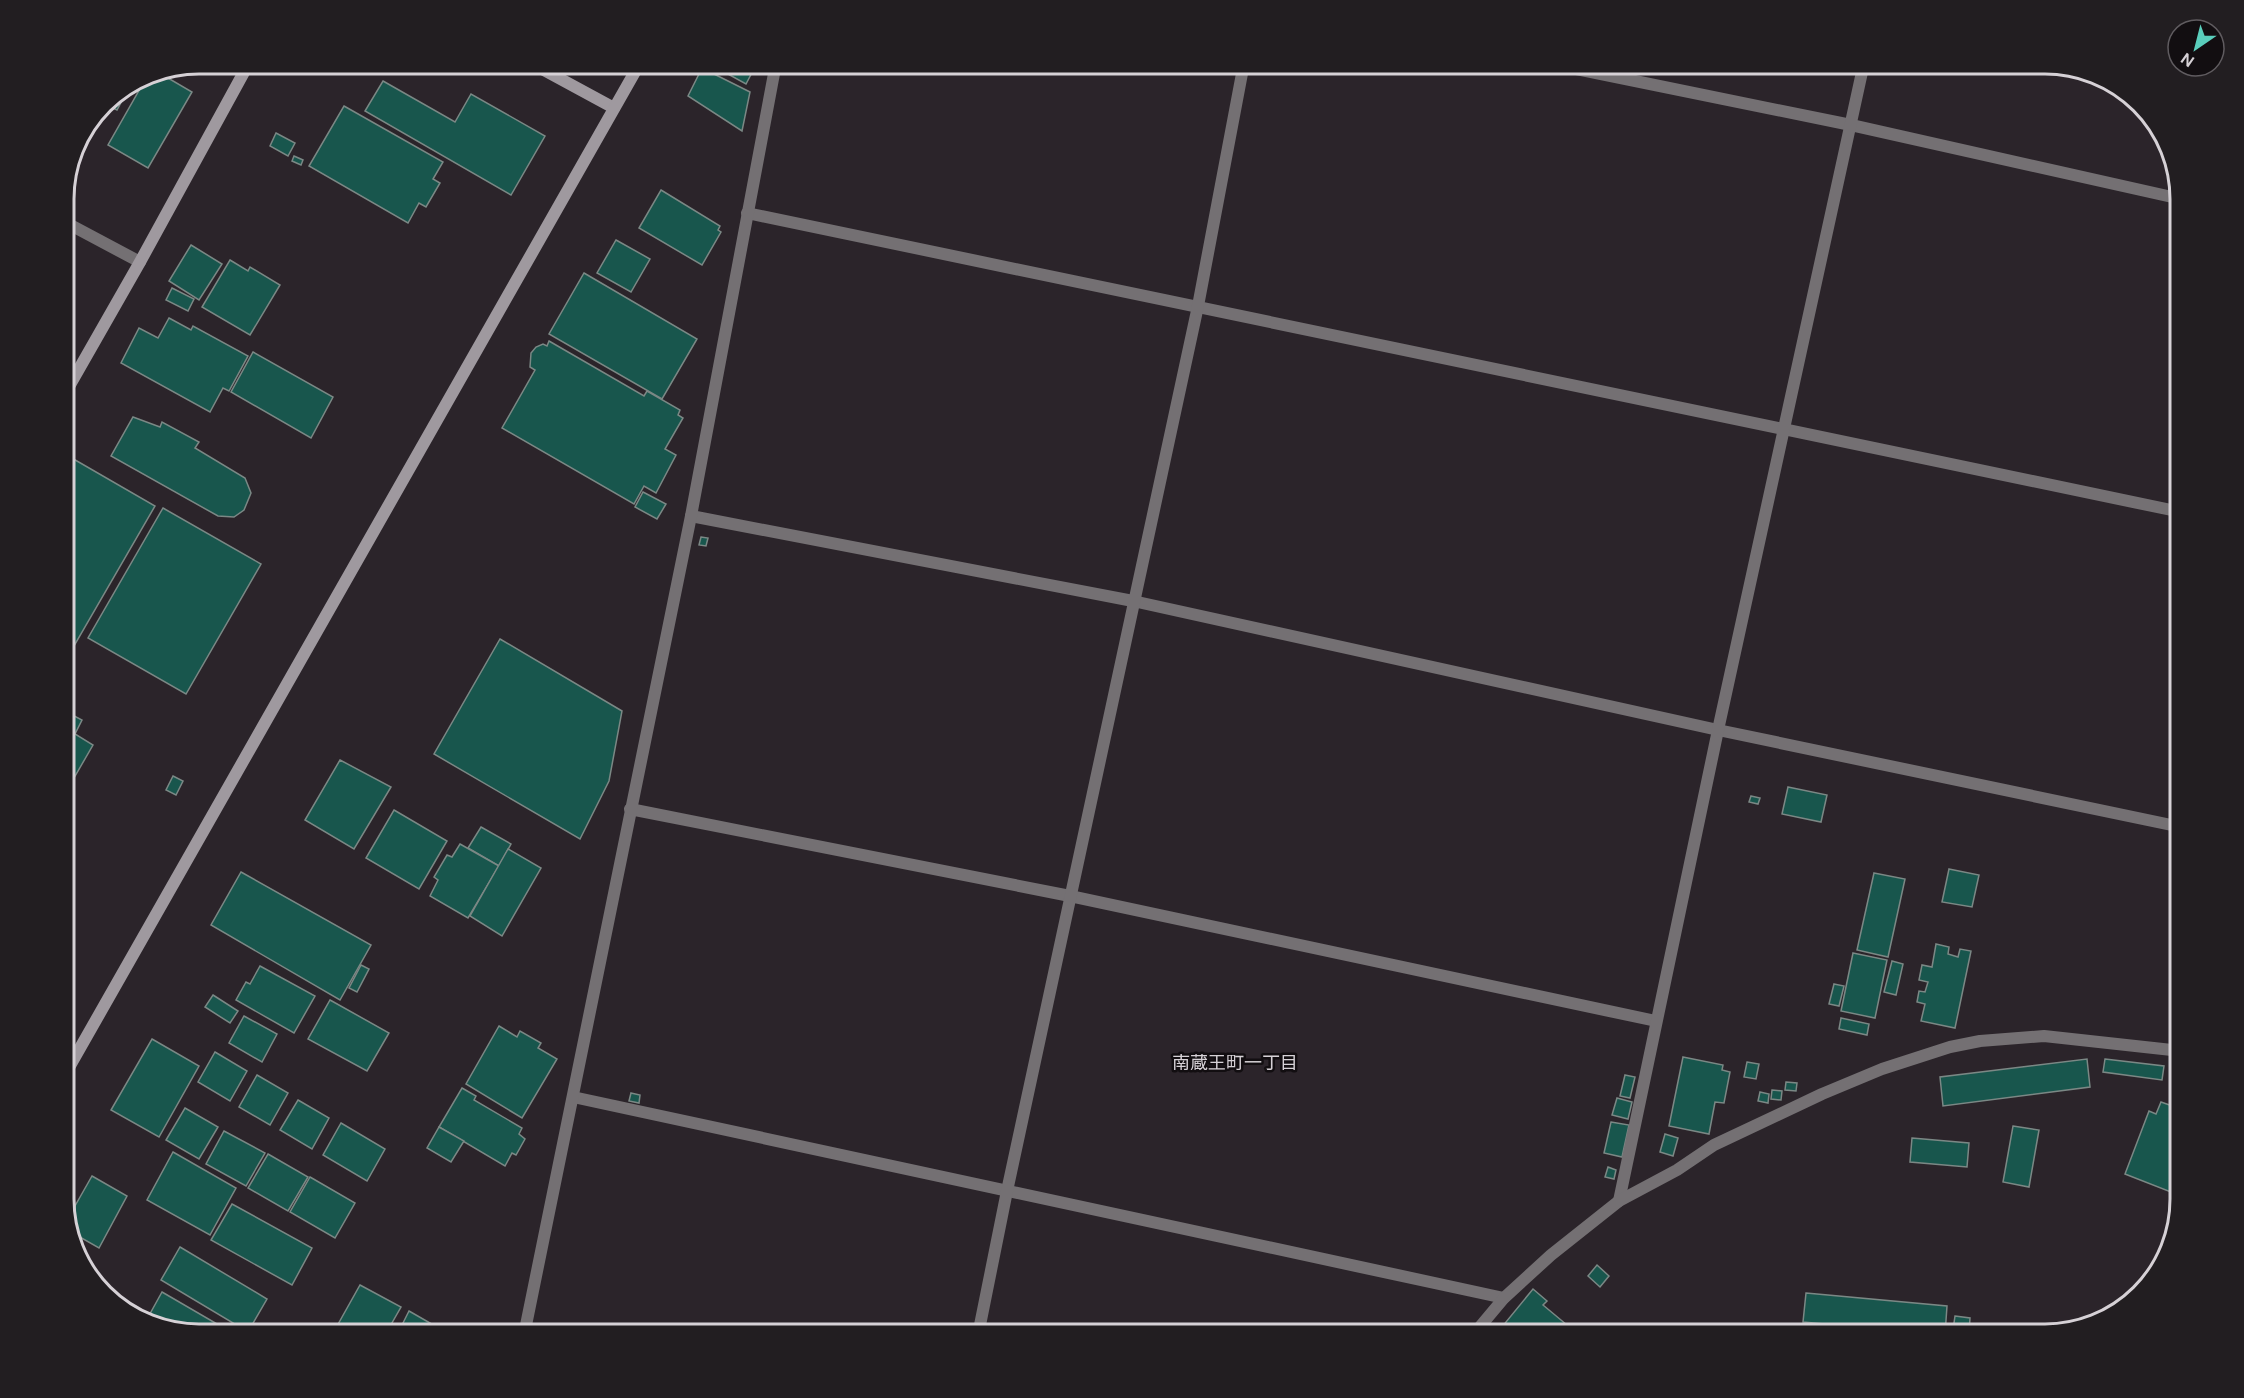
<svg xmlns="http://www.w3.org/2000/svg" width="2244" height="1398" viewBox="0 0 2244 1398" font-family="'DM Sans','Noto Sans JP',sans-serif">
	<rect width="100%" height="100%" fill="#2b242a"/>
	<g fill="#18564d" stroke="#7b8885" stroke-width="1.5">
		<polygon points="708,63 757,63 746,84"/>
		<polygon points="702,68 750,92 742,131 688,96"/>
		<polygon points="156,71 192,92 148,168 108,145 149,73"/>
		<polygon points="383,81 455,122 471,94 545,136 511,195 365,111"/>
		<polygon points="131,84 117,110 103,103 103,102"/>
		<polygon points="344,106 443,162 433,179 440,183 426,207 419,203 408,223 309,166"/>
		<polygon points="276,133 295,143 288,156 270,146"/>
		<polygon points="294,156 303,160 301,165 292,161"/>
		<polygon points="661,190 720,226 718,230 721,232 702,265 639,228"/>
		<polygon points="616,240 650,259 631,292 597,273"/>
		<polygon points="191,245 222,264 199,300 169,281"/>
		<polygon points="230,260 248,271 250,267 280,285 250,335 202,307"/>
		<polygon points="584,273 697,339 662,399 549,334"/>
		<polygon points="172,288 194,299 188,311 166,300"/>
		<polygon points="169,318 191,330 193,326 248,356 229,391 223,388 210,412 121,363 139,328 158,338"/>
		<polygon points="549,341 644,396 647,391 680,410 678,415 683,418 665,449 676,455 656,493 644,486 634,504 502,428 535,370 530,367 531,353 536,347 543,344 547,346"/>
		<polygon points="253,352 333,397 311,438 231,392"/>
		<polygon points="133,417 160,427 162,422 199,442 195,448 245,478 251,493 244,510 234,517 218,516 111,456"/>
		<polygon points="70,457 155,506 63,665 63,469"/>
		<polygon points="643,492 666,504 657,519 635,507"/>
		<polygon points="163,508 261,564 186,694 88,638"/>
		<polygon points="701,537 708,538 706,546 699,545"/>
		<polygon points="500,639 622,711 609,781 580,839 434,754"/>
		<polygon points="63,710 82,720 75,734 93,745 63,797"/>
		<polygon points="340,760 391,787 354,849 305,820"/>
		<polygon points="173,776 183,781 176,795 166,790"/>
		<polygon points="1788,787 1827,795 1821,822 1782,814"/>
		<polygon points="1751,796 1760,798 1758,804 1749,802"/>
		<polygon points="394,810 447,841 419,889 366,858"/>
		<polygon points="481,827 511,844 499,866 468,848"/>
		<polygon points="460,844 499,866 468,918 430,896 438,880 434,877 447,855 452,857"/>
		<polygon points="508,849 541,868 502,936 470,916"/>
		<polygon points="1949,869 1979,875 1972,907 1942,902"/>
		<polygon points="241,872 371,945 340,1000 211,925"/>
		<polygon points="1874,873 1905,879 1888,957 1857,950"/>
		<polygon points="1936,944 1949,947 1948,954 1958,957 1960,949 1971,951 1955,1028 1921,1021 1925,1004 1917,1002 1919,991 1925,992 1928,982 1919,980 1922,965 1932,967"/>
		<polygon points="1853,953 1887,960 1875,1018 1841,1011"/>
		<polygon points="1892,961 1903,964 1896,995 1884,992"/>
		<polygon points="361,965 369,969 357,992 349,988"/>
		<polygon points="260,966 315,996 294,1033 236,1000 246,982 250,984"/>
		<polygon points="1834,984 1844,986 1839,1006 1829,1004"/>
		<polygon points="213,995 238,1011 230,1023 205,1007"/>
		<polygon points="330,1000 389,1033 367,1071 308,1039"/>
		<polygon points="244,1016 277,1034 262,1062 229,1043"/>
		<polygon points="1841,1018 1869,1024 1867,1035 1839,1029"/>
		<polygon points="499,1026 517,1037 520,1031 541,1043 538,1048 557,1059 522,1118 466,1084"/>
		<polygon points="152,1039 199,1066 159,1137 111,1110"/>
		<polygon points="215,1052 247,1071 230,1101 198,1082"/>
		<polygon points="1683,1057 1723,1065 1722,1070 1730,1072 1724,1103 1715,1102 1709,1134 1669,1126"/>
		<polygon points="2087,1059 2090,1087 1943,1106 1940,1077"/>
		<polygon points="2105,1059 2164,1066 2162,1080 2103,1072"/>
		<polygon points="1747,1062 1759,1064 1756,1079 1744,1077"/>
		<polygon points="257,1075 288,1093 270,1125 239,1107"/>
		<polygon points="1625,1075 1635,1077 1630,1098 1620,1096"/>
		<polygon points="1786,1082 1797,1083 1796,1091 1785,1090"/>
		<polygon points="462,1088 476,1096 474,1100 522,1128 519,1134 525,1139 516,1155 512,1153 505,1166 439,1127"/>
		<polygon points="1772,1090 1782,1091 1781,1100 1771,1099"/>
		<polygon points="1760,1092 1769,1094 1768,1103 1758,1101"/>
		<polygon points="631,1093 640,1095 639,1103 629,1101"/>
		<polygon points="1617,1098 1632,1102 1628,1119 1612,1115"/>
		<polygon points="298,1100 329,1118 312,1149 280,1130"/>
		<polygon points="2161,1102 2181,1109 2181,1196 2125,1174 2149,1111 2156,1114"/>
		<polygon points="185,1108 218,1127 199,1159 166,1140"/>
		<polygon points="1611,1122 1629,1125 1622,1157 1604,1153"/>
		<polygon points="341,1123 385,1149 367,1181 323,1155"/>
		<polygon points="2013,1126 2039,1130 2029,1187 2003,1182"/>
		<polygon points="439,1127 464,1141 451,1162 427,1148"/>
		<polygon points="224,1131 265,1153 246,1186 206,1164"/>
		<polygon points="1665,1134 1678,1138 1673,1156 1660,1152"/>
		<polygon points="1912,1138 1969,1143 1967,1167 1910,1162"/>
		<polygon points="173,1152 236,1188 210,1235 147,1200"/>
		<polygon points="268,1154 308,1177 288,1211 248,1188"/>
		<polygon points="1608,1167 1616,1170 1614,1179 1605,1177"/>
		<polygon points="92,1176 127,1196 99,1248 71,1232 67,1220"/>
		<polygon points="310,1177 355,1203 335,1238 290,1212"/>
		<polygon points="232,1204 312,1248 292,1285 211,1240"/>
		<polygon points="180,1247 267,1299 248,1332 161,1280"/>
		<polygon points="1597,1265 1609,1276 1600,1287 1588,1276"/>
		<polygon points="360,1285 401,1307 385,1335 332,1335"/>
		<polygon points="1533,1289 1547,1301 1543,1305 1567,1325 1559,1335 1493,1335 1501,1325 1502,1327"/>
		<polygon points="162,1292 236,1335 199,1335 146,1321"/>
		<polygon points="1806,1293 1947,1306 1945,1335 1803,1322"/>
		<polygon points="409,1311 437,1327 432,1335 397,1335"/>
		<polygon points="1955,1316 1970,1318 1969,1333 1953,1330"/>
	</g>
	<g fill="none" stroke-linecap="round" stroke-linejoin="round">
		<g stroke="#747073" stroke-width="12">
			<polyline points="1547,63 1851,125 2181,199"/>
			<polyline points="747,213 2181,512"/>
			<polyline points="63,221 140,262"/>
			<polyline points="691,516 1133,601 1718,730 2181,827"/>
			<polyline points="630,809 1070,896 1656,1021"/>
			<polyline points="573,1097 1504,1298"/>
			<polyline points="1619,1201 1718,730 1864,63"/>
			<polyline points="524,1335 691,516 776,63"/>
			<polyline points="978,1335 1007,1191 1198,306 1244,63"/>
			<polyline points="1473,1335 1504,1298 1551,1255 1619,1201 1677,1170 1714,1145 1822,1094 1882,1069 1950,1047 1980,1041 2044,1036 2181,1051"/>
		</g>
		<g stroke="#9f999f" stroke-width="12">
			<polyline points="531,63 614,108"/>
			<polyline points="63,397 140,262 249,63"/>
			<polyline points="63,1078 640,63"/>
		</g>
	</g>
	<g text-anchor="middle" stroke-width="5" stroke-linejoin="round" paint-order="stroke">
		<g font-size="18" fill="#d6d1d6" stroke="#120e11">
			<text x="1235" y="1069">南蔵王町一丁目</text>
		</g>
	</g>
	<path d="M0 0H2244V1398H0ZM199 74H2045A125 125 0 0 1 2170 199V1199A125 125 0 0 1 2045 1324H199A125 125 0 0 1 74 1199V199A125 125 0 0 1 199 74Z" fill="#221e21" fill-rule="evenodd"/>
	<path fill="none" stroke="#d6d1d6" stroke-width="3" d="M199 74H2045A125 125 0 0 1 2170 199V1199A125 125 0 0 1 2045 1324H199A125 125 0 0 1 74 1199V199A125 125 0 0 1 199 74Z"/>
	<g transform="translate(2196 48) rotate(215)"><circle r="28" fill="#120e11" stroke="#605c60" stroke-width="1.5"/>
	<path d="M0-4.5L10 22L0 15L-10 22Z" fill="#5acebc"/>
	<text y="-9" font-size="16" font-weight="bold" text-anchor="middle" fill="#d6d1d6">N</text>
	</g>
</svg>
